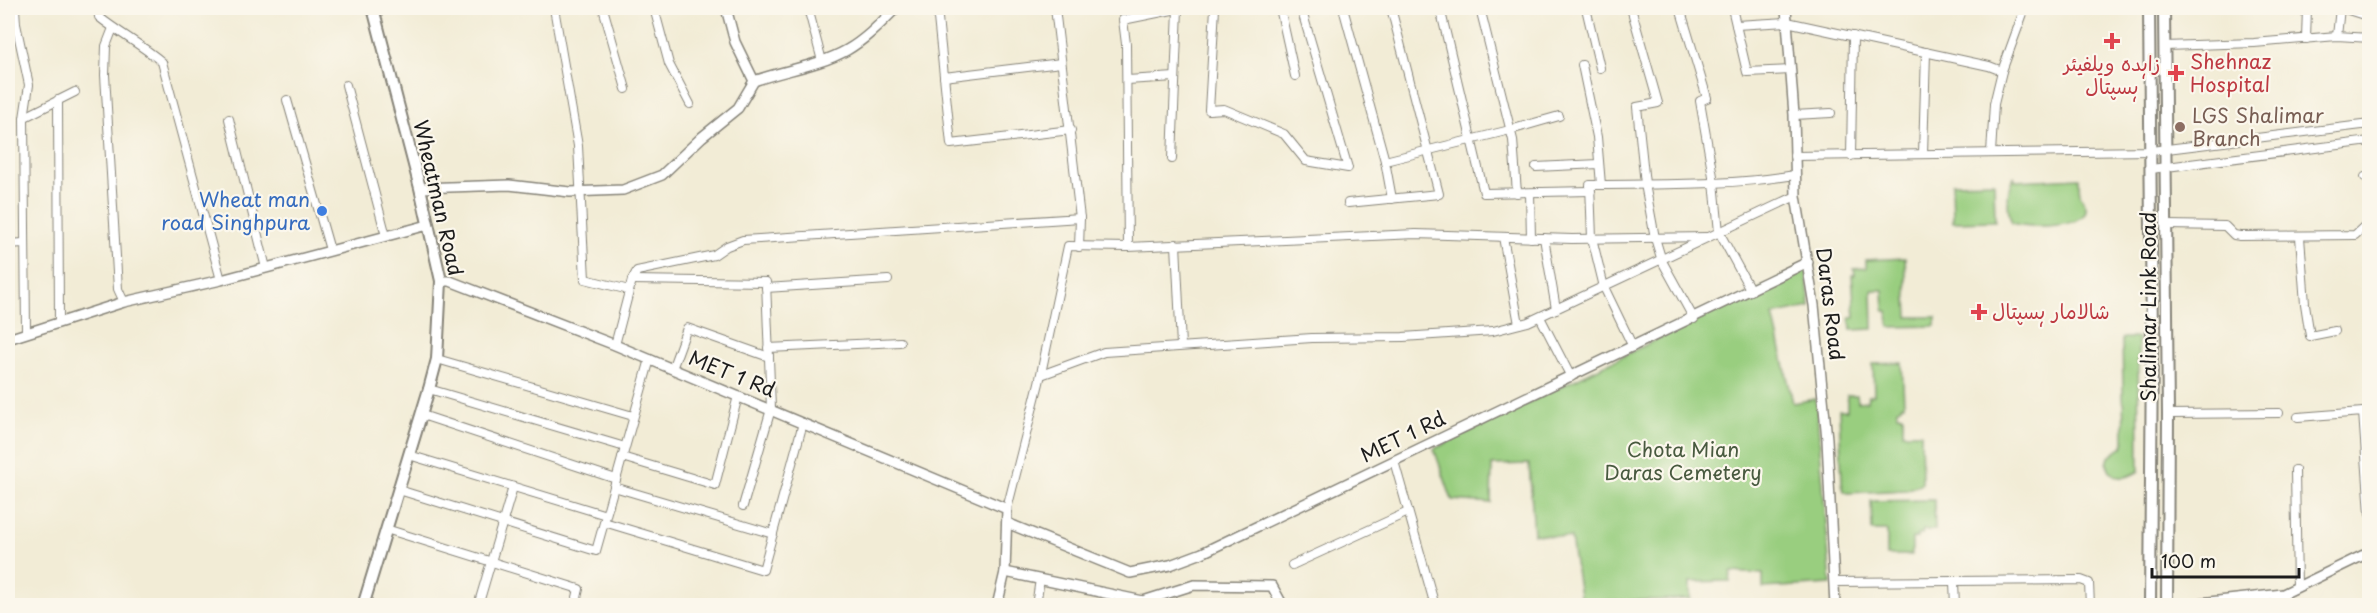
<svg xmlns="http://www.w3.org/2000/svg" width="2377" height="613" viewBox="0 0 2377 613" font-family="'Playpen Sans','Playpen Sans Arabic',sans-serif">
	<rect width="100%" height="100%" fill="#fbf7ec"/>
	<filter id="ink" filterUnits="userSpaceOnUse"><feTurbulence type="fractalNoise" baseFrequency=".0167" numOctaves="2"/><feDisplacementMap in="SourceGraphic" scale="12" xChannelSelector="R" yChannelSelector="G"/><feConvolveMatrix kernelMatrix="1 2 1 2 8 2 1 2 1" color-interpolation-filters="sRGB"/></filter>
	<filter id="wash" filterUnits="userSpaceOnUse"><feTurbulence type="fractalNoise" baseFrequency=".008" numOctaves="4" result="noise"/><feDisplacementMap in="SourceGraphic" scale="24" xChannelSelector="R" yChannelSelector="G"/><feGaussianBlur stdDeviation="1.35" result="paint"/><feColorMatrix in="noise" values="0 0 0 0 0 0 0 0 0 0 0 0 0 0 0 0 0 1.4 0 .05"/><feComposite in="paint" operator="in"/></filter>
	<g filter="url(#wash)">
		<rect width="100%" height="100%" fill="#f2ecd6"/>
		<g fill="#99ce7f" stroke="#5a754e" stroke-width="1.5">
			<path d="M 2014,177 L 2015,181 L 2079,178 C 2079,183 2079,188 2080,193 C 2081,199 2087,203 2086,210 C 2083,229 2026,228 2012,223 C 2007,212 2006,187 2014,177 Z"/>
			<polygon points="1994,182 1995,221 1953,222 1952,183"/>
			<polygon points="1905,258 1908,317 1936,317 1936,326 1889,327 1888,311 1884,311 1883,290 1872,290 1873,329 1851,330 1850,317 1855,317 1852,275 1855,275 1854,269 1866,268 1866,260"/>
			<polygon points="1806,266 1810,307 1773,315 1793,403 1816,399 1831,584 1763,588 1763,574 1731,572 1730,581 1690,582 1690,599 1581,602 1571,538 1534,534 1529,464 1492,465 1491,503 1452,500 1434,449"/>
			<path d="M 2122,338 L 2138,338 L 2139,471 C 2126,479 2113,482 2107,464 L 2109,457 L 2123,446 L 2124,442 Z"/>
			<polygon points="1902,363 1904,405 1901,405 1901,408 1897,409 1897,415 1903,415 1903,433 1921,433 1922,483 1907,490 1848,493 1844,491 1842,483 1839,410 1847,410 1847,395 1857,395 1858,402 1867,401 1868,396 1874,395 1873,364"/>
			<polygon points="1934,500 1935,530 1923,530 1922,534 1917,535 1917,538 1912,538 1912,555 1887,555 1887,531 1872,531 1871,501"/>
		</g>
	</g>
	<g filter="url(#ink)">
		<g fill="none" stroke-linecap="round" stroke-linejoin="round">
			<g stroke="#878479" stroke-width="10">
				<g id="minor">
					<polyline points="15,8 16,24 29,85 24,118 26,332"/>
					<path d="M 98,8 L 99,17 C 119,33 142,45 162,62 L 221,280"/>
					<polyline points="554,8 578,146 585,279 629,290"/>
					<polyline points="603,8 626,89"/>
					<polyline points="654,8 669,64 690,104"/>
					<polyline points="808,8 822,61"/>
					<polyline points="937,8 951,144 1071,130"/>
					<polyline points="1055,8 1080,218 1079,247"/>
					<polyline points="1215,8 1209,110 1224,109 1284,134 1306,161 1348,168 1301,8"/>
					<polyline points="1280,8 1295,76"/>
					<polyline points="1343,8 1385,161"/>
					<polyline points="1440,8 1484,193 1591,191"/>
					<polyline points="1480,8 1513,140 1517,193"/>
					<polyline points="1586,8 1600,68"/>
					<polyline points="1631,8 1658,103 1637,107 1645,184 1655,238 1662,261 1694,319"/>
					<polyline points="1680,8 1707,98 1700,101 1714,182 1719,232 1751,291"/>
					<polyline points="1732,8 1747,72 1791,70"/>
					<polyline points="2342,8 2370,17"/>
					<polyline points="1736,25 1787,22 1989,66 2002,71 2025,8"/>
					<polyline points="113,28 106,46 105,75 118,289 124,302"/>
					<polyline points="2337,36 2340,8"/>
					<polyline points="2306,39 2307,8"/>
					<polyline points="2165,46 2254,43 2337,36 2370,38"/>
					<polyline points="1582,65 1597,137 1601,185"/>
					<polyline points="944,77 1061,63"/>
					<polyline points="1127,80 1175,77"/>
					<polyline points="346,85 386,236"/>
					<polyline points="58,100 59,322"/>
					<polyline points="287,100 330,250"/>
					<polyline points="1794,115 1831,113"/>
					<polyline points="25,117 75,92"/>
					<polyline points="229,119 266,268"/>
					<polyline points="1991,153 1994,104 2002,71"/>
					<polyline points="1923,154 1926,52"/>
					<polyline points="1794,156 2151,151 2370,124"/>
					<polyline points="1851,156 1853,36"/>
					<polyline points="1172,159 1178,9"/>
					<polyline points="1536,167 1599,164"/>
					<polyline points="2151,169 2370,141"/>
					<polyline points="2365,177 2370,177"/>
					<polyline points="1530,193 1531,238"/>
					<polyline points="1392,199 1385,161 1510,130 1559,116"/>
					<polyline points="1348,203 1439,194 1391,8"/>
					<polyline points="2167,225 2225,226 2234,235 2240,236 2355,235 2370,221"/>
					<polyline points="1503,237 1519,324"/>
					<polyline points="2300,237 2305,304 2310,336 2335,331"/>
					<polyline points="1544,238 1556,309"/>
					<polyline points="8,244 24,243"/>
					<polyline points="1176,244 1181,346"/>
					<polyline points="1128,247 1126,44 1123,20 1182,8"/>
					<polyline points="632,280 766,282 771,409 743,506"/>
					<polyline points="766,288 888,280"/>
					<polyline points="1540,317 1571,377"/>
					<polyline points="615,345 632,280 637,271 714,255 727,246 743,240 1080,218"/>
					<path d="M 1633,347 L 1604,287 L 1592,238 L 1590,185 C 1658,184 1728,186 1795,175"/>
					<polyline points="768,348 900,342"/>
					<polyline points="437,359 633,416"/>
					<polyline points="672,369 687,328 769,357"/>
					<polyline points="1041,375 1104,352 1312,338 1403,337 1493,331 1528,322 1796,196"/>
					<polyline points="429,389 625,447"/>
					<polyline points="2168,414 2279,413"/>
					<polyline points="422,415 616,479"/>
					<polyline points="2298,417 2363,412 2370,514"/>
					<polyline points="409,455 606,515"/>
					<polyline points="622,457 715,485 738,396"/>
					<polyline points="1394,461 1435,606"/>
					<polyline points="2295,470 2297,587"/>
					<polyline points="614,487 773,534"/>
					<polyline points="399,490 596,551 650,359"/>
					<polyline points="1007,509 1039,383 1068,246 1128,247 1416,234 1572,239 1708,237"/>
					<polyline points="604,522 763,570 803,423"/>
					<polyline points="386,529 579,589 575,606"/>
					<polyline points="1292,565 1408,512"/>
					<polyline points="1954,581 1955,606"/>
					<polyline points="1834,582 2081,580 2089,583 2090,606"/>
					<polyline points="478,606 513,487"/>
					<polyline points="1036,606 1040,579"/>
				</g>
			</g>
			<g stroke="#878479" stroke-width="12">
				<g id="tertiary">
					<polyline points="726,8 735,42 754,81"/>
					<polyline points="1786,8 1794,115 1796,196 1814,305 1827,439 1835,606"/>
					<path d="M 420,188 L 509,185 L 570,192 L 623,190 L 662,175 L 702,137 L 738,108 L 754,81 C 784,70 819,66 847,50 C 866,39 881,23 896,8"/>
					<polyline points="441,281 450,281 615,345 1007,509 1005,572 997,606"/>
					<polyline points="8,339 124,302 221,280 428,225"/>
					<polyline points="1007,523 1130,573 1170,565 1202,553 1808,262"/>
					<polyline points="1005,572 1143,601 1194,585 1272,586 1283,606"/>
					<polyline points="2172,606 2283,594 2370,552"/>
				</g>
			</g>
			<g stroke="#878479" stroke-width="14">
				<g id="secondary">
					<polyline points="2149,8 2152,343 2150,606"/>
					<polyline points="2164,8 2168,414 2167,606"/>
					<polyline points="363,606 429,389 437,359 441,281 420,188 373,8"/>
				</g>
			</g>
			<use href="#minor" stroke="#fff" stroke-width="8"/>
			<use href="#tertiary" stroke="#fff" stroke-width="9"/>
			<use href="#secondary" stroke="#fff" stroke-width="10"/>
		</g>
	</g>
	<g fill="#e0444e" stroke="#fbf7ec" stroke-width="2">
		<path d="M2109 32h6v6h6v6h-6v6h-6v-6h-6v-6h6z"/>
		<path d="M2173 64h6v6h6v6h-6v6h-6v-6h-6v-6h6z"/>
		<path d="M1976 303h6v6h6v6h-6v6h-6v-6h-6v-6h6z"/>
	</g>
	<circle fill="#8d6e63" stroke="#fbf7ec" stroke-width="2" cx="2180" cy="127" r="6"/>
	<circle fill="#3f7fe0" stroke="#fbf7ec" stroke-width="2" cx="322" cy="211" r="6"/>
	<g text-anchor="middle" stroke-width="4.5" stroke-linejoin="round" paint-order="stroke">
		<g font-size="20" fill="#be3a42" stroke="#fbf7ec" text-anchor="start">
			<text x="2190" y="69">Shehnaz<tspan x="2190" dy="23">Hospital</tspan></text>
			<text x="2112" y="71" text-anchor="middle">زاہدہ ویلفیئر<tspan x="2112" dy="23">ہسپتال</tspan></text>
			<text x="1992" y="319">شالامار ہسپتال</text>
		</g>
		<g font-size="20" fill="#785e54" stroke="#fbf7ec" text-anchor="start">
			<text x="2192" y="123">LGS Shalimar<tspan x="2192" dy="23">Branch</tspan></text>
		</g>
		<g font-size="20" fill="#1c1c1c" stroke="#fbf7ec">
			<text transform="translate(438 198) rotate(77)" y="7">Wheatman Road</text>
			<text transform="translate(1830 304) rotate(83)" y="7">Daras Road</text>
			<text transform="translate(2149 307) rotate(-90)" y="7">Shalimar Link Road</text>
			<text transform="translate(732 374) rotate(22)" y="7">MET 1 Rd</text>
			<text transform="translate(1403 437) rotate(-26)" y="7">MET 1 Rd</text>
		</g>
		<g font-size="20" fill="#366cbe" stroke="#fbf7ec" text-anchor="end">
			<text x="310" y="207">Wheat man<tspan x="310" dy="23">road Singhpura</tspan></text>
		</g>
		<g font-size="20" fill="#485a3f" stroke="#fbf7ec">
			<text x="1683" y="457">Chota Mian<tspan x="1683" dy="23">Daras Cemetery</tspan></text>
		</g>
	</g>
	<rect width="2377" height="613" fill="none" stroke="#fbf7ec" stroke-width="30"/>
	<path d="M2152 568v9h147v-9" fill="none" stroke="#1c1c1c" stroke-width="3"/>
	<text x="2161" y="568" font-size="18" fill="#1c1c1c" stroke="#fbf7ec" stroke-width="4.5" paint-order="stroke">100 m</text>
</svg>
